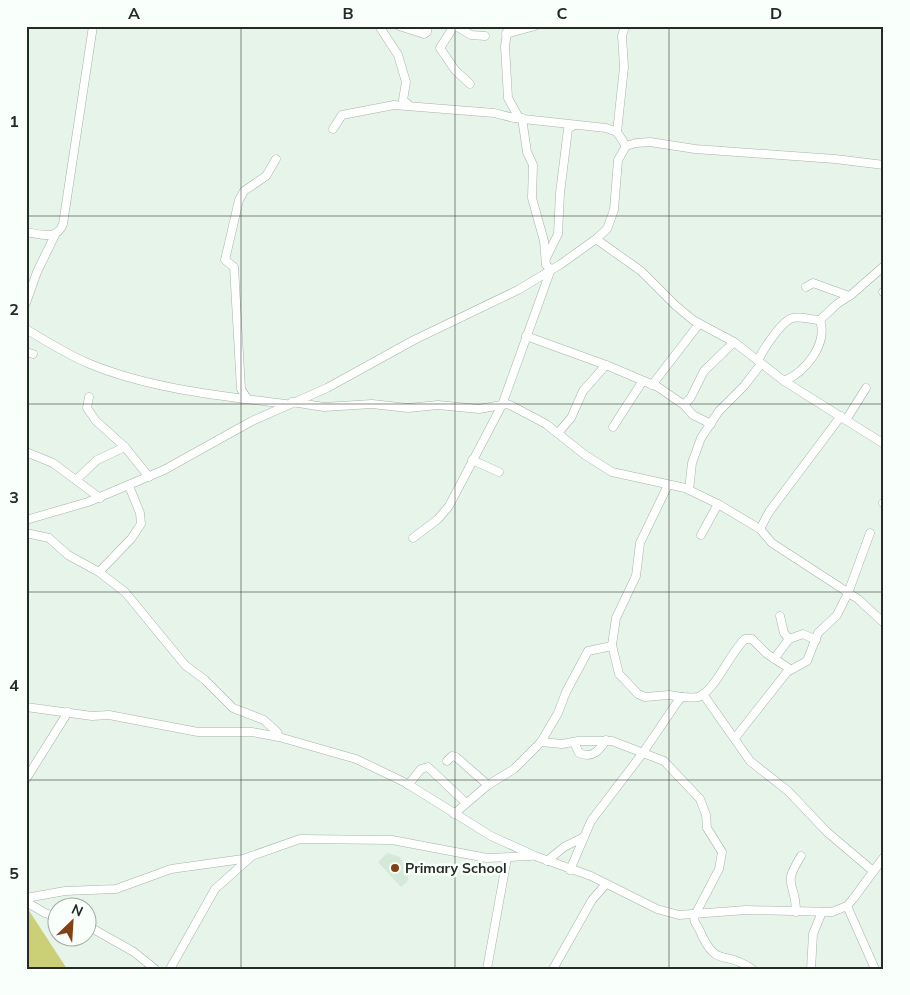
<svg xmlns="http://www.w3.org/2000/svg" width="910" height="995" viewBox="0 0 910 995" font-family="Mulish,sans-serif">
	<rect width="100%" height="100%" fill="#e6f4e9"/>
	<polygon fill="#d4e9d8" points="387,853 400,857 409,874 407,882 401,887 378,862"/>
	<polygon fill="#cbcf75" points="26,906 67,969 26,969"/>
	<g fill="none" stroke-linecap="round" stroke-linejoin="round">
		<g stroke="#a6b4a9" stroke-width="9">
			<g id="street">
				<polyline points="379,26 398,55 406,82 403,100 410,106"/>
				<polyline points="399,26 424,34 427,32 427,26"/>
				<polyline points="454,26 440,48 455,70 470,84"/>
				<polyline points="456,26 471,35 485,36"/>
				<polyline points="508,26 505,46 508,98 519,118"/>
				<polyline points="506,34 535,26"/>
				<polyline points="333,129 342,115 394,105 494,113 514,118 606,128 617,132 626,146"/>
				<polyline points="617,132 624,67 622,36 625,26"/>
				<path d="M 26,232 C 40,234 57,241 63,224 L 93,26"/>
				<polyline points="596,239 641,271 675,305 693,320 734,342 784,381 884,444"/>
				<polyline points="546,258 558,234 560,193 568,129 574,125"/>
				<polyline points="806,287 813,283 849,296"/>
				<polyline points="883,292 884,291"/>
				<polyline points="26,303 37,272 55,235"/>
				<polyline points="820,320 837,304 851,295 884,266"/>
				<path d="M 26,329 C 47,342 68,355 90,364 C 151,389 221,396 286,404"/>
				<polyline points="526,336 606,365 658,387 684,405 693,415 711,424"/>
				<polyline points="26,352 33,354"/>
				<path d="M 758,361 C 762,351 782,320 793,318 C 800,316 813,320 820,320"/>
				<path d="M 784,381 C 805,372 828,345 820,320"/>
				<polyline points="652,385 699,324"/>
				<polyline points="89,397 87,408 96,421 125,447 149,477"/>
				<polyline points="246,397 241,389 234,267 225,260 239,200 244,191 266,176 276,159"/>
				<polyline points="292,402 324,407 372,404 408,408 438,405 479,409 507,404 512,406 546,424 585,455 612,472 685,488 718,504 760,529 772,543 858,599 884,623"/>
				<polyline points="684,405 691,397 704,371 734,342"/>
				<polyline points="846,420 866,388"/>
				<polyline points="613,427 642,382"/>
				<polyline points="558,433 571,418 583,391 606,365"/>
				<polyline points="26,452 53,463 100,498"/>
				<polyline points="472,460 499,472"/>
				<polyline points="77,479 97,460 125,447"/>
				<polyline points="668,485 640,543 636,576 616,618 612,645 619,674 638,694 645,697 669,695 682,697"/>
				<polyline points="689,490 692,463 701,438 719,411 744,386 761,364"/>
				<polyline points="883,503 884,503"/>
				<polyline points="26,520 88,502 164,470 252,421 327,388 414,340 518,290 561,264 596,239 607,229 614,210 618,160 626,146 636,143 650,142 695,149 835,159 884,165"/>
				<polyline points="760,529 769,512 841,416"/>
				<polyline points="26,533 49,538 68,555 99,572 125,592 185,665 205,680 233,708 264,720 277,732 279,737"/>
				<polyline points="701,535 718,504"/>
				<polyline points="413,538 438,519 449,506 502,405 551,269 546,265 544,241 532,198 533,165 527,152 522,118"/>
				<polyline points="99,572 131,539 141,524 140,513 129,486"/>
				<polyline points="789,639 803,634 816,640"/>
				<polyline points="774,659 789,639 784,633 780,616"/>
				<polyline points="703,694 750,761 788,791 827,832 873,871"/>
				<polyline points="26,707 92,716 109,715 198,732 252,732 279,737 356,759 406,783 491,836 535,856 591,876 657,909 679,915 746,910 832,912 847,906 853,899 884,857"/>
				<polyline points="735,738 787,672 807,661 818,633 837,615 848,593 870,533"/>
				<path d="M 541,742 L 562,744 L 578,741 L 612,741 L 664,761 L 700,799 L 706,815 L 707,828 L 722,852 L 719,869 L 695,915 C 693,922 696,923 699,929 C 717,971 723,948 752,969"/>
				<path d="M 574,742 L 579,753 C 592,759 599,751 606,740"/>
				<polyline points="447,761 452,756 456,757 488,785"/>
				<polyline points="26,779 68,712"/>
				<polyline points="408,785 421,769 428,767 466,803"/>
				<polyline points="454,814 488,785 514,769 541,742 558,713 566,692 588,651 612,646"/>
				<polyline points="547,861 564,847 584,837"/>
				<path d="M 570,870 L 591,821 L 642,754 L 678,701 L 682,697 C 687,697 693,698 698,697 C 716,690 729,654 745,639 L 752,639 L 767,654 L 790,669"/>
				<polyline points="26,898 65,891 116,889 171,869 243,859 300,839 392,840 487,858 531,856"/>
				<polyline points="26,902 45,913 58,917"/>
				<polyline points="847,906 875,969"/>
				<path d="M 796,912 C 796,880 781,888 801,856"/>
				<polyline points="88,926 134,952 155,969"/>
				<polyline points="170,969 215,889 252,856"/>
				<polyline points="487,969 507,858"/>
				<polyline points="553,969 592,900 605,885"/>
				<polyline points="811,969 813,934 822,912"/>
			</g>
		</g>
		<use href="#street" stroke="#fff" stroke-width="8"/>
	</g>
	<path fill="none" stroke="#252a26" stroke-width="1" stroke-opacity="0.55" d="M 241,26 L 241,969M 455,26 L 455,969M 669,26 L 669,969M 26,216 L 884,216M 26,404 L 884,404M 26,592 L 884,592M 26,780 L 884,780"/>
	<circle fill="#844114" stroke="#f9fffa" stroke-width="2" cx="395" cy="868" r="5"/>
	<g text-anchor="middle" stroke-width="5" stroke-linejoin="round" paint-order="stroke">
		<g font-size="14" font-weight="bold" fill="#252a26" stroke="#f9fffa" text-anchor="start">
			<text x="405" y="873">Primary School</text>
		</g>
	</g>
	<rect width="910" height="995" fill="none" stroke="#f9fffa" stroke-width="55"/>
	<g transform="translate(72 922) rotate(25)"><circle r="24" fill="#f9fffa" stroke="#a4aaa5"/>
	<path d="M0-4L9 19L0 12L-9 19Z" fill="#844114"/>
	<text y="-8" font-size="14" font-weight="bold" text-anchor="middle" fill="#252a26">N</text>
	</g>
	<rect x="28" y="28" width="854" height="940" fill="none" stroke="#252a26" stroke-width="2"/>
	<g font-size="16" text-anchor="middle" font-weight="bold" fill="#252a26">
		<text x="134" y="19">A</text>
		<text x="348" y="19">B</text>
		<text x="562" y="19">C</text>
		<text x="776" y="19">D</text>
		<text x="14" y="127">1</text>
		<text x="14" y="315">2</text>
		<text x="14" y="503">3</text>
		<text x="14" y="691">4</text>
		<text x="14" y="879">5</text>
	</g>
</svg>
